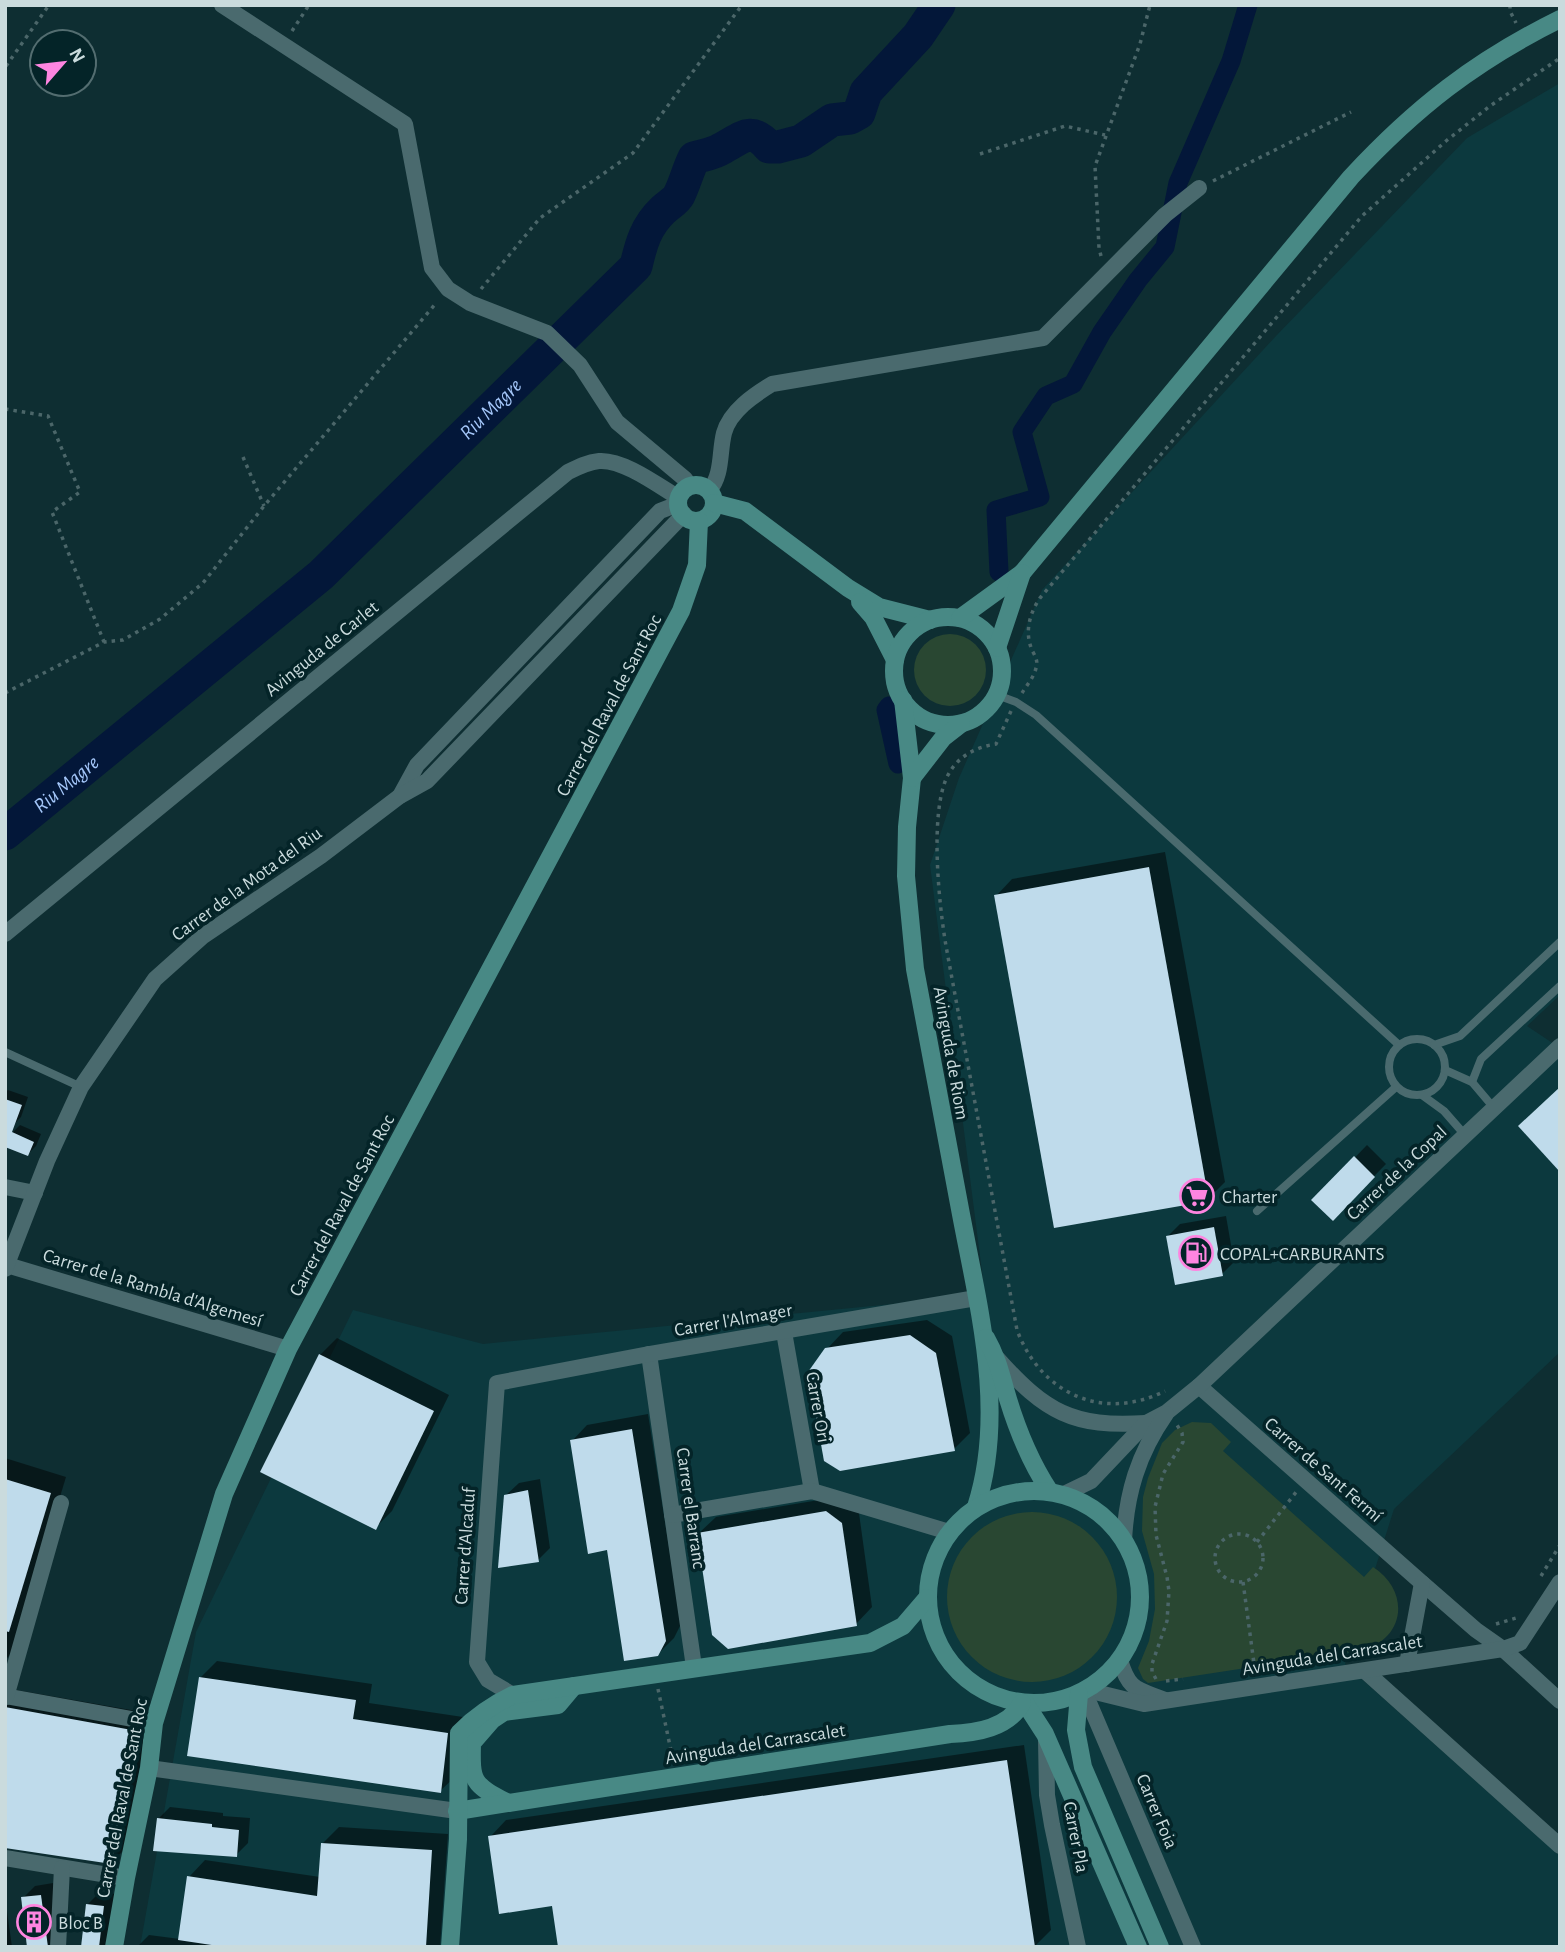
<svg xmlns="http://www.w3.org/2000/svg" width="1565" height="1952" viewBox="0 0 1565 1952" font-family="'Alegreya Sans',sans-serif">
	<rect width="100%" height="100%" fill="#0e2e32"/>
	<polygon fill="#0c393e" points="1560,83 1560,995 1527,1026 1560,1048 1560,1352 1394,1509 1345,1664 1560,1856 1560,1947 140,1947 196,1632 353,1310 483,1344 985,1295 930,865 959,778 1042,590 1276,336 1467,138"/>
	<g fill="#294732">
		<circle cx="950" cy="670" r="36"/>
		<path d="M 1192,1422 L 1211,1423 L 1231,1442 L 1223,1451 L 1364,1577 L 1373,1567 C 1412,1592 1405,1643 1357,1651 L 1148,1683 L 1143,1679 L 1138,1668 L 1149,1641 L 1155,1609 L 1154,1574 L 1142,1531 L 1143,1497 L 1148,1478 L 1162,1443 L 1175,1430 Z"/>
		<circle cx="1032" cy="1597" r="85"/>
	</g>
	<g fill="#0007">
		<polygon points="1165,852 1225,1182 1208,1199 996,896 1012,879"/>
		<polygon points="8,1090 28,1097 21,1117 13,1125 5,1122 5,1092"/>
		<polygon points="20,1125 41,1134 36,1146 28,1154 12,1133"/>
		<polygon points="1367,1145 1386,1164 1333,1218 1314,1200"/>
		<polygon points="1226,1216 1234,1262 1222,1274 1168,1236 1180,1224"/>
		<polygon points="927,1320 952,1336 970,1433 954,1449 826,1350 843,1332"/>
		<polygon points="337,1338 449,1395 392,1511 375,1528 320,1355"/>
		<polygon points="648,1414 681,1624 674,1638 658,1654 572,1441 587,1425"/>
		<polygon points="5,1458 66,1477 13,1652 5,1660"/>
		<polygon points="540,1479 550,1548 538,1560 506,1495 519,1483"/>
		<polygon points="843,1496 858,1506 872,1607 856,1624 699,1533 716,1517"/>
		<polygon points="217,1661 372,1684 369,1703 463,1717 457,1775 440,1791 200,1678"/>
		<polygon points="5,1688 148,1713 128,1846 112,1862 5,1846"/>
		<polygon points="1024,1745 1051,1930 1034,1947 554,1904 490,1837 506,1820"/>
		<polygon points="170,1807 223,1813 223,1816 250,1818 248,1843 236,1855 158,1819"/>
		<polygon points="339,1827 448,1834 440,1947 137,1947 149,1935 180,1939 189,1877 205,1860 320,1877 323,1843"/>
		<polygon points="53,1883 61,1947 29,1947 23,1898 35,1886"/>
		<polygon points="100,1892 116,1894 109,1947 83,1947 88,1904"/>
		<polygon points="5,1897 12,1947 5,1947"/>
	</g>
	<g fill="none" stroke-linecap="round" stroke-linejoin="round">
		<g stroke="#031739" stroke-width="19">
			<polyline points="999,572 996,510 1040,497 1022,432 1046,396 1073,384 1102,332 1138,280 1165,247 1178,183 1231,61 1248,5"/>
			<polyline points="889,706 886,710 898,764"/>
		</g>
		<path stroke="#031739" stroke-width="33" id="s1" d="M 5,834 L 321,575 L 636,266 C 641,244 646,226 663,210 C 668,205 676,201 679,195 C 685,183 688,170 694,158 C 703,155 713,154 721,149 C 741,139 751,125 769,147 L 778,147 L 801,141 L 832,120 L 850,118 L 859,113 L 866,92 L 918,36 L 939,5"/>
	</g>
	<g fill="#bfdbeb">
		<polygon points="1149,867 1209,1201 1054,1228 994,895"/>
		<polygon points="1560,1087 1560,1172 1518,1126"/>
		<polygon points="5,1099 22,1105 12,1132 34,1142 28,1156 5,1147"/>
		<polygon points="1354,1156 1375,1177 1333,1221 1311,1200"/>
		<polygon points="1214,1227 1223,1276 1175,1285 1166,1236"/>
		<polygon points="910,1335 936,1353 955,1451 840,1471 824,1461 808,1372 825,1348"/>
		<polygon points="319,1354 434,1411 376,1530 260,1472"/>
		<polygon points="632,1429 666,1641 658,1656 624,1661 607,1550 588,1554 570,1440"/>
		<polygon points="5,1479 51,1493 9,1632 5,1631"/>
		<polygon points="528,1490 539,1562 498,1568 504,1495"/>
		<polygon points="826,1511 842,1523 857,1626 728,1649 712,1635 697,1533"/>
		<polygon points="199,1677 356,1700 353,1719 448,1733 441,1793 187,1756"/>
		<polygon points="5,1707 132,1730 112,1864 5,1848"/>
		<polygon points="1007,1760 1035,1947 558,1947 552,1906 499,1914 488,1836"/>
		<polygon points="157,1818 212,1824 212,1827 239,1830 237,1857 153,1851"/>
		<polygon points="321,1843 432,1850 426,1947 225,1947 178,1940 187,1876 317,1896"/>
		<polygon points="41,1895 48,1947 27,1947 21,1897"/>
		<polygon points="86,1904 104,1906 99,1947 81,1947"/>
	</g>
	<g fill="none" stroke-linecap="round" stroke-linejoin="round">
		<g stroke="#4b6669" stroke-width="3.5" stroke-dasharray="3.5 5" stroke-linecap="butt">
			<polyline points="1510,5 1510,11 1516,23"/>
			<polyline points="292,31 309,5"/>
			<polyline points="6,66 49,5"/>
			<polyline points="980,154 1065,126 1105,135"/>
			<polyline points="1213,181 1351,112"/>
			<polyline points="1101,256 1099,248 1095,166 1140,44 1150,5"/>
			<polyline points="481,289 540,218 633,153 742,5"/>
			<polyline points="5,409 48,416 80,492 52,512 104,642"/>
			<polyline points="243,457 264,506"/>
			<polyline points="5,693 104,642 123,640 160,619 203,583 264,506 437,302"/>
			<path d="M 1022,693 C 1027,685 1034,677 1036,668 C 1038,661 1036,658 1033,652 C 1024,634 1029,614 1040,598 L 1362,216 L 1446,141 L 1490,106 L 1560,58"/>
			<path d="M 1011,711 L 996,744 C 976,747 958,756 948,775 C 929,811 939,905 946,946 L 1017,1330 C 1041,1394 1103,1422 1165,1391"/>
			<circle cx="1239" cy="1558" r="24"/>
			<polyline points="1257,1542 1297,1491"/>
			<polyline points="1541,1576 1560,1545"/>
			<polyline points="1243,1582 1255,1671"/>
			<polyline points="1496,1624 1516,1618"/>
			<polyline points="1156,1679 1152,1672 1152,1664 1167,1621 1169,1591 1167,1577 1156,1535 1155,1507 1163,1474 1183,1442 1182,1433 1177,1425"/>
			<polyline points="1166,1681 1183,1679"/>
			<polyline points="658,1689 673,1760"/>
		</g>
		<g stroke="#4a6a6e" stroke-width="8">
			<polyline points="997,695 1016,702 1036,715 1399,1045"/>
			<circle cx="1417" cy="1067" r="28"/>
			<polyline points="1434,1045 1460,1036 1560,942"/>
			<polyline points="5,1052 81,1087"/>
			<polyline points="1445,1070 1472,1082 1494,1108"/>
			<polyline points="1472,1082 1481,1059 1560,986"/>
			<polyline points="1422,1095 1444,1111 1465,1135"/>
			<polyline points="1257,1211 1396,1087"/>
		</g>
		<g stroke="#4a6a6e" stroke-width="16">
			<polyline points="222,5 405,124 432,268 448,289 470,303 547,333 580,365 617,422 685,479 690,486"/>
			<path d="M 709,491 C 723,474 719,453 724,433 C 730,411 754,395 772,384 L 1043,338 L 1165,215 L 1199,188"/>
			<polyline points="400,796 417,765 660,511 678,504"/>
			<path d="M 5,934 L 568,472 C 578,467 588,462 599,461 C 623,459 659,486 679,498"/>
			<polyline points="5,1187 35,1193"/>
			<polyline points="7,1265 288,1349"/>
			<polyline points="5,1269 47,1161 81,1087 155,979 202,937 321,856 400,796 427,781 684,514"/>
			<polyline points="784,1332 812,1491"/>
			<polyline points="649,1354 694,1667"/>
			<path d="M 997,1358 C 1045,1412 1073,1428 1146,1423"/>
			<polyline points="1199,1386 1422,1583 1476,1630 1503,1649 1560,1701"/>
			<polyline points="1062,1495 1091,1481 1146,1423 1167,1412 1199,1386 1560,1046"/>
			<polyline points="672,1515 812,1491 949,1532"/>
			<path d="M 1124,1542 C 1126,1494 1138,1454 1166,1414"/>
			<path d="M 1120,1660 C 1129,1691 1137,1689 1165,1700"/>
			<polyline points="1407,1664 1422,1583"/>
			<polyline points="1365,1671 1560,1846"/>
			<polyline points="1087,1690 1144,1704 1503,1649 1520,1643 1560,1582"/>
			<polyline points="1084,1691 1193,1947"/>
			<polyline points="513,1695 488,1680 477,1662 497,1383 649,1354 976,1298"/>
			<polyline points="5,1696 154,1723"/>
			<polyline points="6,1697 61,1503"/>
			<polyline points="1046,1739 1047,1795 1052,1825 1078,1947"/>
			<polyline points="149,1768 457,1811"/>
			<polyline points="5,1858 126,1878"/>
			<polyline points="58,1947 62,1868"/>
		</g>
		<g stroke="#488985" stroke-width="18">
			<circle cx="696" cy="503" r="18"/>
			<polyline points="714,503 745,511 848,588 879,607 930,620"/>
			<polyline points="860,602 873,617 895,660"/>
			<circle cx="948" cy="671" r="54"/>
			<path d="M 960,618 L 1022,573 L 1351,177 C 1415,108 1475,61 1560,19"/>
			<polyline points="997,648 1022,573"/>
			<path d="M 903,700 L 912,778 L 907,827 L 906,876 L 915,969 C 930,1049 945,1129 960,1209 C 978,1306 1007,1411 976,1507"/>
			<polyline points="912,778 943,738 961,724"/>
			<path d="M 986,1338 C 998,1359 1001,1376 1008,1399 C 1018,1432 1031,1463 1050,1492"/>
			<circle cx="1034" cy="1597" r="106"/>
			<polyline points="1079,1694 1076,1730 1083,1767 1160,1947"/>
			<polyline points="1025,1703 1045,1734 1138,1947"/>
			<path d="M 508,1803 C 472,1784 471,1782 472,1743 L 492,1720 L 504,1712 L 558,1705 L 574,1686"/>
			<path d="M 457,1811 L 950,1734 C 977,1733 1008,1728 1022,1703"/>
			<polyline points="114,1947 126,1878 149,1768 154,1723 224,1494 288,1349 681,611 697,565 699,521"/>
			<path d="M 450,1947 L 458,1839 L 459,1733 C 476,1716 492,1705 513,1695 L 870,1643 L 903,1626 L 927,1598"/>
		</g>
	</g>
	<defs>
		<g id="supermarket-ring" transform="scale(1.75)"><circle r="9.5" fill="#042428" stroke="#fe85e0" stroke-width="1.5"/><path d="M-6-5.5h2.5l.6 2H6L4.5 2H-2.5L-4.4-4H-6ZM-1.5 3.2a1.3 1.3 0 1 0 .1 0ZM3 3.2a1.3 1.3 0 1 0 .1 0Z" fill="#fe85e0"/></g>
		<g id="fuel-ring" transform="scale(1.75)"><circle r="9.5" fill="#042428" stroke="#fe85e0" stroke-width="1.5"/><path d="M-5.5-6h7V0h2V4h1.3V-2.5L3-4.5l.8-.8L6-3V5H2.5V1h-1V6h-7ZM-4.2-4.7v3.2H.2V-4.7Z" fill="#fe85e0"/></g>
		<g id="building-ring" transform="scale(1.75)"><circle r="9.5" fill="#042428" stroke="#fe85e0" stroke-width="1.5"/><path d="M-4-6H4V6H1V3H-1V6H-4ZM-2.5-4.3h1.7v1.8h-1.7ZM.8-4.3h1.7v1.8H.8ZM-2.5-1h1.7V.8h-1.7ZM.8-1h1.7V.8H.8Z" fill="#fe85e0"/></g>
	</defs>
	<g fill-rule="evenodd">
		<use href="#supermarket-ring" x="1197" y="1196"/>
		<use href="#fuel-ring" x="1196" y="1253"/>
		<use href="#building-ring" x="34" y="1922"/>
	</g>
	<g text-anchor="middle" stroke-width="7" stroke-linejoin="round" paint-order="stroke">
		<g font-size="19" fill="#cadbdd" stroke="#042428">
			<text transform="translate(321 648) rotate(-39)" y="7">Avinguda de Carlet</text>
			<text transform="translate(608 705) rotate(-62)" y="7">Carrer del Raval de Sant Roc</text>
			<text transform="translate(246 883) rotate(-36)" y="7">Carrer de la Mota del Riu</text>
			<text transform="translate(952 1053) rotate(80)" y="7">Avinguda de Riom</text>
			<text transform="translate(1396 1172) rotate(-43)" y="7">Carrer de la Copal</text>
			<text transform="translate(341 1205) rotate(-62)" y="7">Carrer del Raval de Sant Roc</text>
			<text transform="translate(153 1287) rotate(17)" y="7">Carrer de la Rambla d'Algemesí</text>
			<text transform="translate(733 1319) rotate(-10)" y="7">Carrer l'Almager</text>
			<text transform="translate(819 1407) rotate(80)" y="7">Carrer Ori</text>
			<text transform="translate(1324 1469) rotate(41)" y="7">Carrer de Sant Fermí</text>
			<text transform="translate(692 1508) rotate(82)" y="7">Carrer el Barranc</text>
			<text transform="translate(464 1546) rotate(-86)" y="7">Carrer d'Alcaduf</text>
			<text transform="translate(1332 1654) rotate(-9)" y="7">Avinguda del Carrascalet</text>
			<text transform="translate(755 1743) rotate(-9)" y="7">Avinguda del Carrascalet</text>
			<text transform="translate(121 1798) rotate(-79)" y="7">Carrer del Raval de Sant Roc</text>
			<text transform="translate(1158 1811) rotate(67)" y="7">Carrer Foia</text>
			<text transform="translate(1077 1837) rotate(79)" y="7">Carrer Pla</text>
		</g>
		<g font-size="19" fill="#cadbdd" stroke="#042428" text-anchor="start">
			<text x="1222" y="1203">Charter</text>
			<text x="1220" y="1260">COPAL+CARBURANTS</text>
			<text x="58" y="1929">Bloc B</text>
		</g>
		<g font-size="21" font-style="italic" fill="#a4c6f9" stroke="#042428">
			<text dy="7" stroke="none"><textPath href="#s1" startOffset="646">Riu Magre</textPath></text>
			<text dy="7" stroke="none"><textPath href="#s1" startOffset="79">Riu Magre</textPath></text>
		</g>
	</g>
	<rect width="1565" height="1952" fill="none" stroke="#cadbdd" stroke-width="14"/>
	<g transform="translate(63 63) rotate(62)"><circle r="33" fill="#042428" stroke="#536d70" stroke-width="2"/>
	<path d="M0-5L12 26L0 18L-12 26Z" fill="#fe85e0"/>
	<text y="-10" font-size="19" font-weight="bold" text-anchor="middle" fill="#cadbdd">N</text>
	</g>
</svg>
